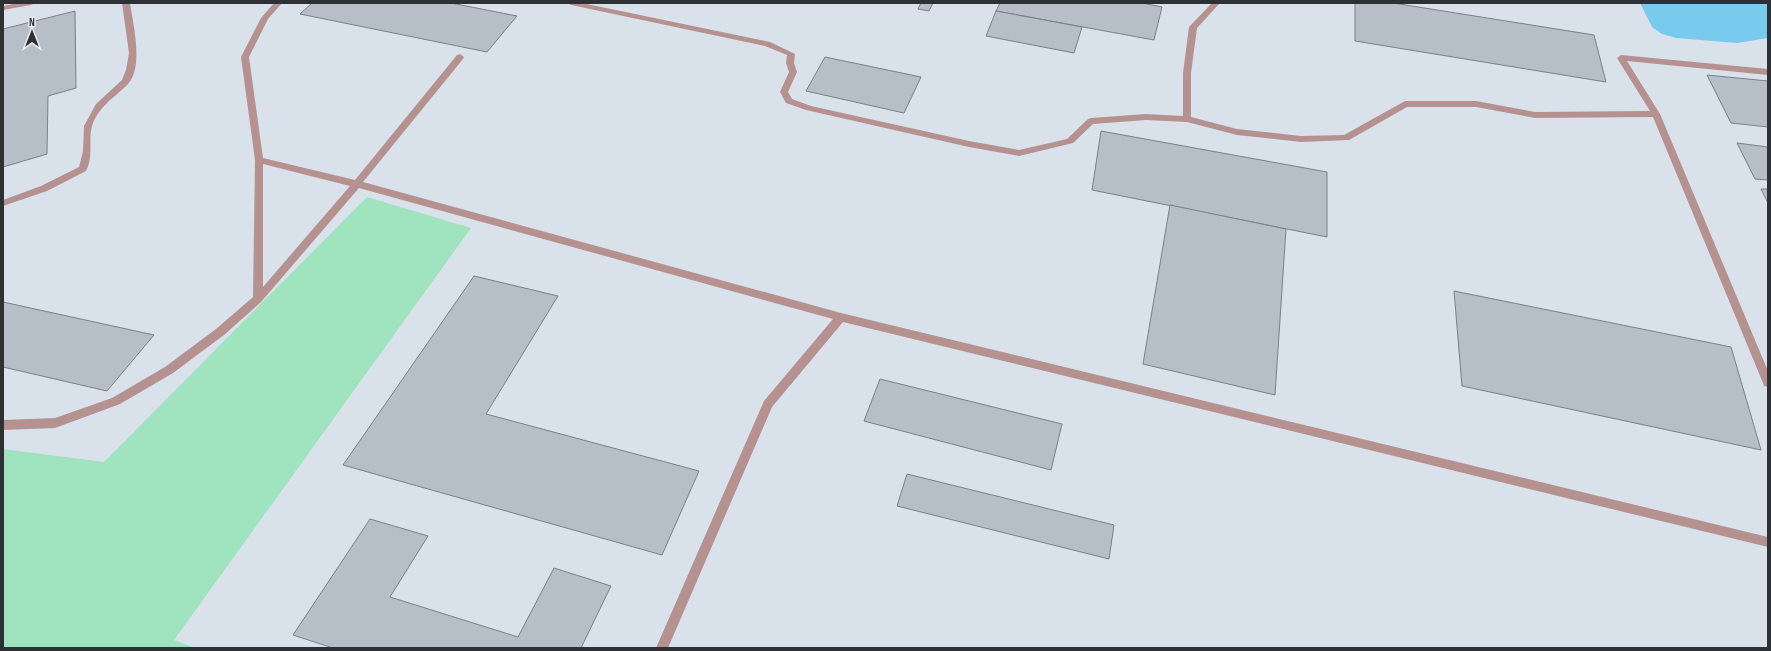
<svg xmlns="http://www.w3.org/2000/svg" width="1771" height="651" viewBox="0 0 1771 651" font-family="'Sofia Sans Condensed',sans-serif">
	<rect width="100%" height="100%" fill="#d9e1eb"/>
	<polygon fill="#9fe4bf" points="367,197 471,228 174,640 195,648 3,648 3,449 104,462"/>
	<polygon fill="#78cbed" points="1640,3 1768,3 1768,38 1737,43 1676,38 1662,34 1652,27"/>
	<g fill="#b6bec8" stroke="#798089">
		<polygon points="312,3 451,3 517,16 487,52 300,14"/>
		<polygon points="921,3 933,3 929,11 918,9"/>
		<polygon points="1000,3 1142,3 1162,7 1154,40 996,11"/>
		<polygon points="1355,3 1393,3 1594,35 1606,82 1355,41"/>
		<polygon points="75,11 76,88 48,96 47,154 3,167 3,29"/>
		<polygon points="996,11 1082,27 1074,53 986,36"/>
		<polygon points="825,57 921,77 904,113 806,91"/>
		<polygon points="1707,75 1768,81 1768,127 1731,123"/>
		<polygon points="1101,131 1327,172 1327,237 1092,190"/>
		<polygon points="1737,143 1768,147 1768,180 1755,179"/>
		<polygon points="1761,189 1768,189 1768,203"/>
		<polygon points="1170,205 1286,229 1275,395 1143,364"/>
		<polygon points="474,276 558,296 486,414 699,471 662,555 343,465"/>
		<polygon points="1454,291 1731,347 1761,450 1462,386"/>
		<polygon points="3,302 154,335 107,391 3,367"/>
		<polygon points="880,379 1062,424 1051,470 864,421"/>
		<polygon points="907,474 1114,525 1109,559 897,506"/>
		<polygon points="370,519 428,536 390,597 518,637 554,568 611,586 581,648 333,648 293,635"/>
	</g>
	<g fill="none" stroke-linecap="round" stroke-linejoin="round">
		<g fill="#b59290" fill-rule="evenodd">
			<polygon points="18,3 35,3 31,5 3,10 3,6"/>
			<path d="M 122,3 L 130,3 C 133,24 144,67 128,84 C 115,97 98,107 92,126 C 88,140 94,156 86,171 L 47,191 L 3,206 L 3,200 L 41,186 L 79,167 L 83,151 L 84,126 L 96,104 L 122,80 L 126,70 L 129,53 Z"/>
			<path d="M 274,3 L 282,3 L 268,19 L 249,57 L 263,158 L 355,180 L 457,55 L 460,54 L 464,57 L 463,59 L 363,182 L 841,313 L 1768,537 L 1768,547 L 843,322 L 772,407 L 668,648 L 656,648 L 764,401 L 833,319 L 359,188 L 261,302 L 224,335 L 173,373 L 120,404 L 55,428 L 3,430 L 3,420 L 55,418 L 112,398 L 165,367 L 216,329 L 253,297 L 255,160 L 241,57 L 261,18 ZM 263,164 L 350,186 L 263,287 Z"/>
			<polygon points="567,3 582,3 770,42 795,54 794,63 797,72 788,92 792,99 811,106 969,141 1019,150 1067,139 1088,119 1091,118 1146,114 1183,116 1183,73 1189,27 1212,3 1220,3 1197,28 1191,73 1191,117 1237,129 1301,136 1344,135 1405,101 1476,101 1535,112 1650,111 1617,58 1621,55 1768,69 1768,75 1627,61 1660,114 1768,371 1768,387 1764,386 1763,383 1653,117 1535,118 1476,107 1407,107 1349,140 1301,142 1237,135 1187,122 1146,120 1093,124 1073,143 1019,156 969,147 806,110 786,103 780,92 789,72 786,63 787,55 765,46 571,5"/>
		</g>
	</g>
	<rect width="1771" height="651" fill="none" stroke="#2d3034" stroke-width="8"/>
	<g transform="translate(32 32)" stroke="#e6eef8" stroke-width="3" paint-order="stroke">
	<path d="M0-3L7 15L0 10L-7 15Z" fill="#2d3034"/>
	<text y="-6" font-size="11" font-weight="bold" text-anchor="middle" fill="#2d3034">N</text>
	</g>
</svg>
